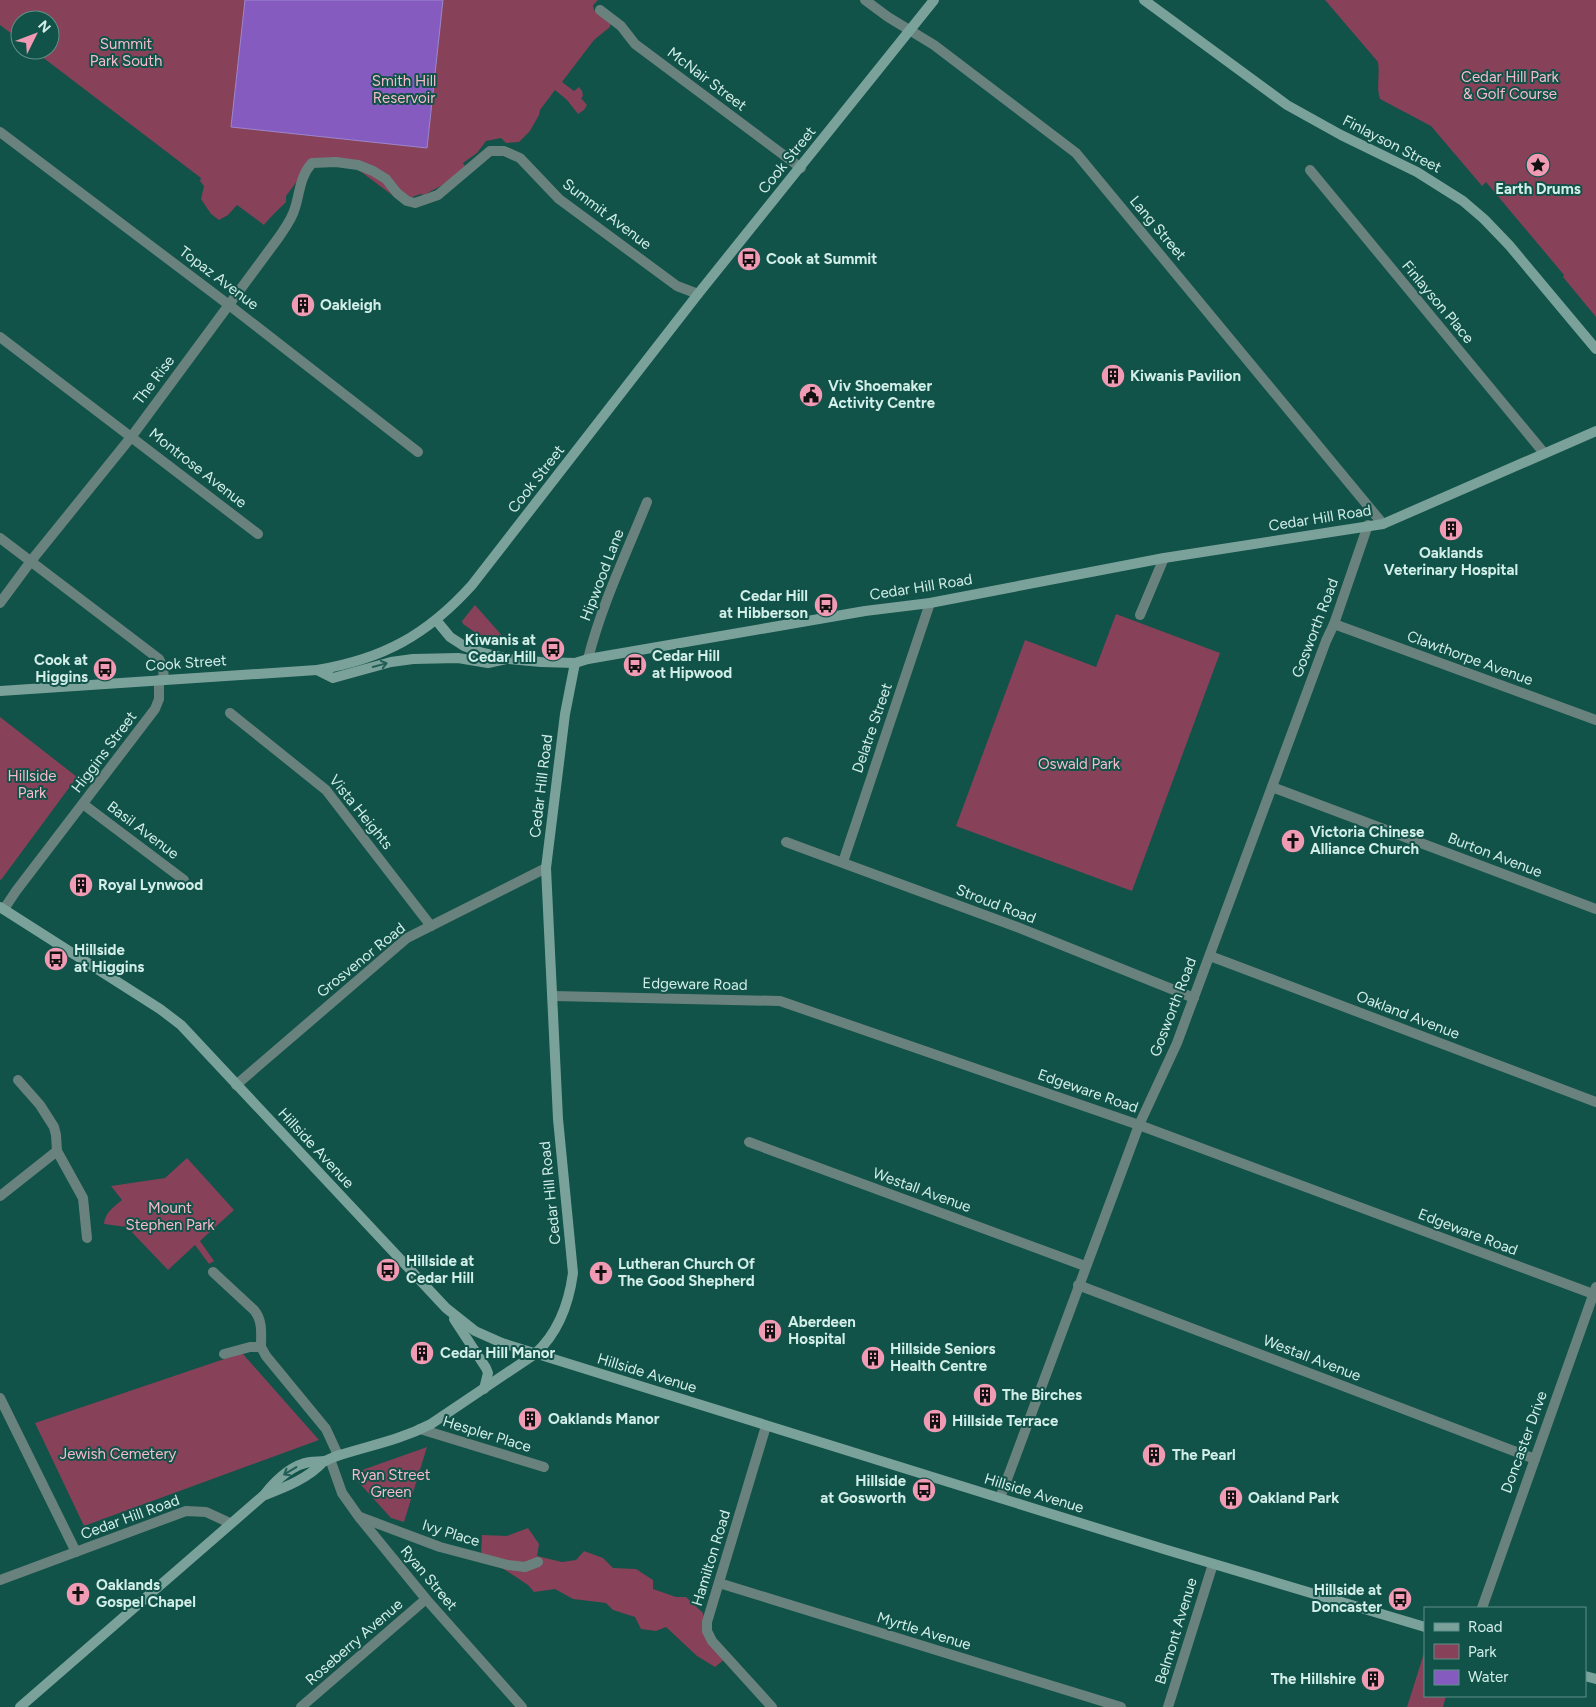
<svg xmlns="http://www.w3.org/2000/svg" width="1596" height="1707" viewBox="0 0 1596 1707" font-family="Figtree,sans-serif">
	<rect width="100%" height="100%" fill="#115249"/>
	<g fill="#874158">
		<path d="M 0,0 L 598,0 L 593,5 L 594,10 L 611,22 L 610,27 L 594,40 L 562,82 L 574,91 L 579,87 L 582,91 L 583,96 L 581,98 L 587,105 L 584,110 L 578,114 L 567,100 L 555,90 L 540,110 L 539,115 L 530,131 L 519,142 L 506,143 L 501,138 L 486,141 L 477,153 L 463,163 L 465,166 L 448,182 L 424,195 L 421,194 L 400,201 L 352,165 L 313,160 L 286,196 L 286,202 C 278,210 271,216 264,225 L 237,205 L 228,215 L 219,220 L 211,214 L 201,199 L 204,186 L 200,181 L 201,178 L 33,50 L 50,50 L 50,20 L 20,20 L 20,40 L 0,25 Z"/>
		<path d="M 1325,0 L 1596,0 L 1596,317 L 1563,277 L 1564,275 L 1486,182 L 1482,186 L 1431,126 L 1380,99 C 1376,87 1380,75 1378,62 Z"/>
		<polygon points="475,605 505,639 500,642 476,633 463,624 462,621"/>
		<polygon points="1116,614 1220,653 1132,891 956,826 1025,640 1096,667"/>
		<polygon points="0,717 77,777 1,880 0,879"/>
		<path d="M 187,1158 L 234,1210 L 200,1241 L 214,1261 L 209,1264 L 195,1245 L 168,1270 L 127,1227 L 104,1224 C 105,1212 114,1207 122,1200 L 111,1186 L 165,1178 Z"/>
		<polygon points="242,1353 319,1440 84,1526 35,1423"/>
		<polygon points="427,1447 404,1522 391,1518 351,1474"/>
		<polygon points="528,1528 539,1544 537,1556 562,1562 576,1560 584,1551 603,1558 613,1568 636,1569 653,1580 653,1589 676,1597 686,1597 703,1613 705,1630 725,1659 715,1667 697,1656 666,1627 656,1631 641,1629 635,1617 613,1610 606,1603 573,1599 555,1589 534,1592 528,1585 481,1554 482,1535 507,1536"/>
		<polygon points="1425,1650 1425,1696 1446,1696 1443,1707 1407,1707"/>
	</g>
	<polygon fill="#855bc0" stroke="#9c87cc" points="245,0 443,0 427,148 231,127"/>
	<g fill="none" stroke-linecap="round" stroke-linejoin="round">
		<g stroke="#6a827d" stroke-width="10">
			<polyline points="865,0 888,17 934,45 1076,153 1383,524"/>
			<polyline points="600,10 621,26 635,44 801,168"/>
			<polyline points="0,132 229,305 418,452"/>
			<polyline points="1310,170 1544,453"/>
			<polyline points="0,337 258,534"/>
			<polyline points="0,538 159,659 163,667 164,680"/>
			<path d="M 0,603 L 31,561 L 132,436 L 279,237 C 285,228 292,219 295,208 C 300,192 300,176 312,163 L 336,162 L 358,165 L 373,171 L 386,179 L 397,193 L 407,201 L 415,203 L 438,195 L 490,151 L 504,151 L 520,158 L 559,199 L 677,286 L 698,294"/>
			<polyline points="1140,615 1164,558"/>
			<polyline points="1334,624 1596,720"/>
			<path d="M 588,659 C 601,606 626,554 647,502"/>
			<polyline points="230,713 326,790 431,926"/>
			<polyline points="1272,787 1596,909"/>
			<polyline points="83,804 184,880"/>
			<polyline points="786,842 1017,927 1194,998"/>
			<polyline points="843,862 930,603"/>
			<polyline points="4,909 16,891 155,709 159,699 159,680"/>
			<polyline points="1210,956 1596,1102"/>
			<polyline points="553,996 780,1001 1139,1125 1596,1295"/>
			<polyline points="18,1080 40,1105 54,1127 56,1135 57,1151 83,1198 87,1238"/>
			<polyline points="236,1085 407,938 546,868"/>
			<polyline points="749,1142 1085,1266"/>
			<polyline points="0,1196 57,1151"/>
			<path d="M 213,1272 L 254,1310 C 263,1321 261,1333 261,1347 L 250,1347 L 224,1354"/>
			<polyline points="1078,1285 1535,1459"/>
			<polyline points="261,1347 266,1356 326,1429 338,1455"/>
			<polyline points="0,1398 76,1552"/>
			<polyline points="766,1426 707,1622 707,1631 712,1641 772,1707"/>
			<polyline points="420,1429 544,1467"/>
			<polyline points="330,1459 342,1493 359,1517 426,1599 522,1707"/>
			<polyline points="1000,1498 1139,1125 1177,1043 1326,641 1334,624 1368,525"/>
			<polyline points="360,1517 440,1547 508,1565 525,1567 538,1562"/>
			<polyline points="0,1580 186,1511 206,1512 230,1523"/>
			<polyline points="719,1583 1121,1707"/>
			<polyline points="1482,1608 1596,1287"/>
			<polyline points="301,1707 426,1599"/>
			<polyline points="1168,1707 1213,1564"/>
		</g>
		<g stroke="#7ba29a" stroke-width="10">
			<polyline points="1144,0 1287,105 1341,135 1417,172 1463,201 1484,219 1509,245 1596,349"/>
			<polyline points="436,620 450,637 464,646 480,652 509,659 541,662 575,663 588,659 865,611 930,603 1164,558 1383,524 1596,431"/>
			<polyline points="317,670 333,678 391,662 413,659 458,658 488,663 506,659"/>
			<path d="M 0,691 L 317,670 C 383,659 427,635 472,585 L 698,294 L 934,0"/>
			<polyline points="0,907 160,1009 181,1025 446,1308 475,1331 502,1343 1167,1550 1425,1627"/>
			<polyline points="454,1319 486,1368 488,1373 484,1389"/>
			<path d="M 265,1495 C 286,1487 309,1478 324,1461"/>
			<polyline points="1585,1676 1596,1679"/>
			<path d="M 20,1707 L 264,1495 C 275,1481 290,1465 310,1462 C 315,1461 320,1462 325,1461 C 330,1459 335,1456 340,1455 C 372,1445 400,1440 431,1424 L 535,1354 C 558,1333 569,1303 573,1273 L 558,1119 L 546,868 L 565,714 L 575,663"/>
		</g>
	</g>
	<defs><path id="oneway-shaft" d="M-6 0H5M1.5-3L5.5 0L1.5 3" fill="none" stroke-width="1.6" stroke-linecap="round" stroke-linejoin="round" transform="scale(1.25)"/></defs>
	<g stroke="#215e55">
		<use href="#oneway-shaft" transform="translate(380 665) rotate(-15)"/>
		<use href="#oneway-shaft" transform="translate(290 1471) rotate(149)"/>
	</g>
	<defs>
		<g id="sight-disc" transform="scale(1.25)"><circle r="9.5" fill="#f19ab3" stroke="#115249"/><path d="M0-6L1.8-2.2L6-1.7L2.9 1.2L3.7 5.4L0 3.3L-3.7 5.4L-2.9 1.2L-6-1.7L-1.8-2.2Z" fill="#111"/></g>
		<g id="bus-disc" transform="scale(1.25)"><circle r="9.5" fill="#f19ab3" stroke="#115249"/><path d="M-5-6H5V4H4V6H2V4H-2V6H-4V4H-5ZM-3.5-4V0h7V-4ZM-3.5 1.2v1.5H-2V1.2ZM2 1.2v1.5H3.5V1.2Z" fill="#111"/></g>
		<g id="building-disc" transform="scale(1.25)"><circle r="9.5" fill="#f19ab3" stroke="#115249"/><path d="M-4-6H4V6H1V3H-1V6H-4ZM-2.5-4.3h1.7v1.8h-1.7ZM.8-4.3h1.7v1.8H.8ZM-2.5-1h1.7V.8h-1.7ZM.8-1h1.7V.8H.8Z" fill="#111"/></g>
		<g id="civic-disc" transform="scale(1.25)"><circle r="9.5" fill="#f19ab3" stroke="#115249"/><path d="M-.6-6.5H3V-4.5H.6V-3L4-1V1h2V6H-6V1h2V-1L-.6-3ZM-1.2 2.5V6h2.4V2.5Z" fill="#111"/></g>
		<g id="church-disc" transform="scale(1.25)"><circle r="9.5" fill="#f19ab3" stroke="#115249"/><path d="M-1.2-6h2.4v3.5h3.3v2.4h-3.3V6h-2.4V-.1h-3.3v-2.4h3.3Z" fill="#111"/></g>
	</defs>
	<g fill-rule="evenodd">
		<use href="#sight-disc" x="1538" y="165"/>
		<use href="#bus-disc" x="749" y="259"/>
		<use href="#building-disc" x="303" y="305"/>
		<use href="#building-disc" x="1113" y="376"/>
		<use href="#civic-disc" x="811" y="395"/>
		<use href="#building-disc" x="1451" y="529"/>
		<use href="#bus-disc" x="826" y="605"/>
		<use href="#bus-disc" x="553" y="649"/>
		<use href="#bus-disc" x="635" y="665"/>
		<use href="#bus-disc" x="105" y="669"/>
		<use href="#church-disc" x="1293" y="841"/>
		<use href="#building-disc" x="81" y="885"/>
		<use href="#bus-disc" x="56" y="959"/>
		<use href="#bus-disc" x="388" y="1270"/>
		<use href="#church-disc" x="601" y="1273"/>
		<use href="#building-disc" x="770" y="1331"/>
		<use href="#building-disc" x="422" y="1353"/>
		<use href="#building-disc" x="873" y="1358"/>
		<use href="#building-disc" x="985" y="1395"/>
		<use href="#building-disc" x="530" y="1419"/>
		<use href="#building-disc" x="935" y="1421"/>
		<use href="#building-disc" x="1154" y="1455"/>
		<use href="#bus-disc" x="924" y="1490"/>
		<use href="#building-disc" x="1231" y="1498"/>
		<use href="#church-disc" x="78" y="1594"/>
		<use href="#bus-disc" x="1400" y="1599"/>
		<use href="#building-disc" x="1373" y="1679"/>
	</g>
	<g text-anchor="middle" stroke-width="4" stroke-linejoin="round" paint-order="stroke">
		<g font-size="15" fill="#f8bacb" stroke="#115249">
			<text x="126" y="49">Summit<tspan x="126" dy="17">Park South</tspan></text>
			<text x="1510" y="82">Cedar Hill Park<tspan x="1510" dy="17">&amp; Golf Course</tspan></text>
			<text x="404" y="86">Smith Hill<tspan x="404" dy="17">Reservoir</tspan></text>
			<text x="1079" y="769">Oswald Park</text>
			<text x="32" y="781">Hillside<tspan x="32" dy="17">Park</tspan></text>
			<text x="170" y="1213">Mount<tspan x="170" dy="17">Stephen Park</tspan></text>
			<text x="118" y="1459">Jewish Cemetery</text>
			<text x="391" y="1480">Ryan Street<tspan x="391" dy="17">Green</tspan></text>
		</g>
		<g font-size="15" fill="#d1eee8" stroke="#115249">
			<text transform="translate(707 79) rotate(37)" y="5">McNair Street</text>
			<text transform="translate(1392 144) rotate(27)" y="5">Finlayson Street</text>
			<text transform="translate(787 160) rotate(-51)" y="5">Cook Street</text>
			<text transform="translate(607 214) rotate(37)" y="5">Summit Avenue</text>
			<text transform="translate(1158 228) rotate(50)" y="5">Lang Street</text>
			<text transform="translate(219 278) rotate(37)" y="5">Topaz Avenue</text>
			<text transform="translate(1438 302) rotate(50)" y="5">Finlayson Place</text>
			<text transform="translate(154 380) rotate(-53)" y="5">The Rise</text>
			<text transform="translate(198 468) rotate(38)" y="5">Montrose Avenue</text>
			<text transform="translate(536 479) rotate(-52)" y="5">Cook Street</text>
			<text transform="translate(1320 518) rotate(-9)" y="5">Cedar Hill Road</text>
			<text transform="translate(602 575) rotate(-69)" y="5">Hipwood Lane</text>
			<text transform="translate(921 587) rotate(-9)" y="5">Cedar Hill Road</text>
			<text transform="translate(1315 628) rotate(-69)" y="5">Gosworth Road</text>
			<text transform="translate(1470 658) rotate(20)" y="5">Clawthorpe Avenue</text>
			<text transform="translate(186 663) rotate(-4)" y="5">Cook Street</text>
			<text transform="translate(872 728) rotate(-71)" y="5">Delatre Street</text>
			<text transform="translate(104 752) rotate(-53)" y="5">Higgins Street</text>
			<text transform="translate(541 786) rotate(-83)" y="5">Cedar Hill Road</text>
			<text transform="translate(361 812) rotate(51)" y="5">Vista Heights</text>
			<text transform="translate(143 830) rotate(37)" y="5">Basil Avenue</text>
			<text transform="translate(1495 855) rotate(21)" y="5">Burton Avenue</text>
			<text transform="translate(996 904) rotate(21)" y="5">Stroud Road</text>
			<text transform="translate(361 960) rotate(-39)" y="5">Grosvenor Road</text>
			<text transform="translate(695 984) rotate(1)" y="5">Edgeware Road</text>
			<text transform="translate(1173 1007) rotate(-69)" y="5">Gosworth Road</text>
			<text transform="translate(1408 1015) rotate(21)" y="5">Oakland Avenue</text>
			<text transform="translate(1088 1091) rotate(19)" y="5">Edgeware Road</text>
			<text transform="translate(316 1148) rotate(47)" y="5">Hillside Avenue</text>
			<text transform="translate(922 1190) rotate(20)" y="5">Westall Avenue</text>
			<text transform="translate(550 1193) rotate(-96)" y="5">Cedar Hill Road</text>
			<text transform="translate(1468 1232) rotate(21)" y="5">Edgeware Road</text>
			<text transform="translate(1312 1358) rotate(21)" y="5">Westall Avenue</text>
			<text transform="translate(647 1373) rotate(17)" y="5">Hillside Avenue</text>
			<text transform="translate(487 1434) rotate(17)" y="5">Hespler Place</text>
			<text transform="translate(1524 1442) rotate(-70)" y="5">Doncaster Drive</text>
			<text transform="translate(1034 1493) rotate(17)" y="5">Hillside Avenue</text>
			<text transform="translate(130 1517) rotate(-20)" y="5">Cedar Hill Road</text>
			<text transform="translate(451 1533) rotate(17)" y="5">Ivy Place</text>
			<text transform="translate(711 1558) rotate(-73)" y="5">Hamilton Road</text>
			<text transform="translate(429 1578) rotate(50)" y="5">Ryan Street</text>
			<text transform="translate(924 1631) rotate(17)" y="5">Myrtle Avenue</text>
			<text transform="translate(1176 1631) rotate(-73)" y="5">Belmont Avenue</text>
			<text transform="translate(354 1642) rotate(-41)" y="5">Roseberry Avenue</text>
		</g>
		<g font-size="15" font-weight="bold" fill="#d1eee8" stroke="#115249" text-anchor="start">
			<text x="1538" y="194" text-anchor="middle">Earth Drums</text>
			<text x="766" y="264">Cook at Summit</text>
			<text x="320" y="310">Oakleigh</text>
			<text x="1130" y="381">Kiwanis Pavilion</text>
			<text x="828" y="391">Viv Shoemaker<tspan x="828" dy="17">Activity Centre</tspan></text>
			<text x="1451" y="558" text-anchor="middle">Oaklands<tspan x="1451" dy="17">Veterinary Hospital</tspan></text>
			<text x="808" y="601" text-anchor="end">Cedar Hill<tspan x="808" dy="17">at Hibberson</tspan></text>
			<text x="536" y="645" text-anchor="end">Kiwanis at<tspan x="536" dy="17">Cedar Hill</tspan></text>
			<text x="652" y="661">Cedar Hill<tspan x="652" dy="17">at Hipwood</tspan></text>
			<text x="88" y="665" text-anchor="end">Cook at<tspan x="88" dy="17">Higgins</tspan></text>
			<text x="1310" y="837">Victoria Chinese<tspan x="1310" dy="17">Alliance Church</tspan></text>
			<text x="98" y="890">Royal Lynwood</text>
			<text x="74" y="955">Hillside<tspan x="74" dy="17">at Higgins</tspan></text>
			<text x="406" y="1266">Hillside at<tspan x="406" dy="17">Cedar Hill</tspan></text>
			<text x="618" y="1269">Lutheran Church Of<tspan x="618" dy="17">The Good Shepherd</tspan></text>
			<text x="788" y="1327">Aberdeen<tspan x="788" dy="17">Hospital</tspan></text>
			<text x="890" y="1354">Hillside Seniors<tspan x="890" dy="17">Health Centre</tspan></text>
			<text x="440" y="1358">Cedar Hill Manor</text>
			<text x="1002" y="1400">The Birches</text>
			<text x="548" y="1424">Oaklands Manor</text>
			<text x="952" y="1426">Hillside Terrace</text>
			<text x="1172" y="1460">The Pearl</text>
			<text x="906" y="1486" text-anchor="end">Hillside<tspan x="906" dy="17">at Gosworth</tspan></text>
			<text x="1248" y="1503">Oakland Park</text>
			<text x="96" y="1590">Oaklands<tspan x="96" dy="17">Gospel Chapel</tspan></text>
			<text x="1382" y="1595" text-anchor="end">Hillside at<tspan x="1382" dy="17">Doncaster</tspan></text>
			<text x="1356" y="1684" text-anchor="end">The Hillshire</text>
		</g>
	</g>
	<rect x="1424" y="1607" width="162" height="90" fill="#115249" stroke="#5e9089"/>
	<rect x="1434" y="1623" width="25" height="8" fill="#7ba29a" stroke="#5e9089"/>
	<text x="1468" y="1632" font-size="15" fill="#d1eee8">Road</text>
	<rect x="1434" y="1644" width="25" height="15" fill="#874158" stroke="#5e9089"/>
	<text x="1468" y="1657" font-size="15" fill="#d1eee8">Park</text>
	<rect x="1434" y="1670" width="25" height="15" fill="#855bc0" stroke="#5e9089"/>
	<text x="1468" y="1682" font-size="15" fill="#d1eee8">Water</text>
	<g transform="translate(35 35) rotate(48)"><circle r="24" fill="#115249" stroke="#5e9089"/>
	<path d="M0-4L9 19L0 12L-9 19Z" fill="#f19ab3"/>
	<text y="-8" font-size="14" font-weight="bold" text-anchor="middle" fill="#d1eee8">N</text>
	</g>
</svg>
